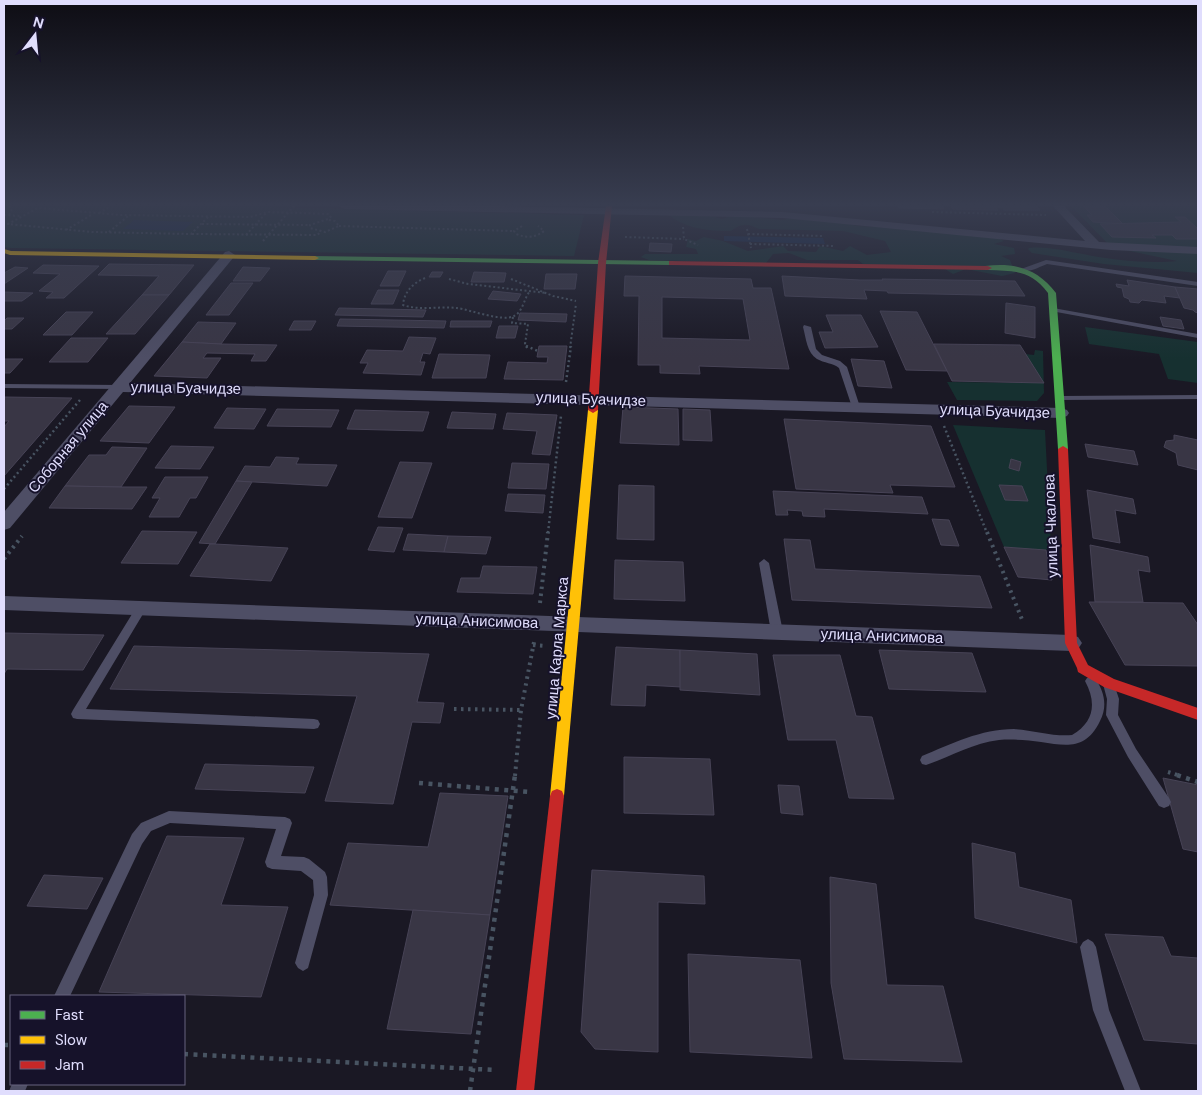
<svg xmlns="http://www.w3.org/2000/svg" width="1202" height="1095" viewBox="0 0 1202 1095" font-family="'DM Sans',sans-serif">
	<rect width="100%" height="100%" fill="#1a1824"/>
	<g fill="#163030">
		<polygon points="4,206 222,206 584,215 574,256 11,248 4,247"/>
		<path d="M 1071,206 L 1198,206 L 1198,273 L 1104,264 L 1032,253 L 1028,249 L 1029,248 C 1048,246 1065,251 1083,254 C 1111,260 1150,264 1177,261 L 1111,247 Z"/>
		<path d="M 666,213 L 705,214 L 722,219 L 735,215 L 783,220 L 793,217 L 837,221 L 857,226 L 926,229 L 997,237 L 1004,241 L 994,244 L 1014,248 L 1015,254 L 1001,256 L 1010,260 L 1015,273 L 1002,276 L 966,269 L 953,274 L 945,269 L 867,267 L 858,260 L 807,260 L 789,253 L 773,254 L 766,263 L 649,260 L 641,257 L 645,254 L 698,254 L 696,249 L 686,247 L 688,239 L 696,241 L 704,237 L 723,241 L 748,251 L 783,246 L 788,251 L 816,252 L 820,246 L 843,251 L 850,246 L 867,255 L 891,252 L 885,241 L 843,231 L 759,229 C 747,223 741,223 731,231 C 708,231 685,229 666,213 Z"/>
		<polygon points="1085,327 1198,342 1198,383 1168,379 1159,354 1089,344"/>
		<polygon points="1035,350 1043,351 1044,393 1037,401 957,400 947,382 1043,383 1025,354 1034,355"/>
		<polygon points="953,425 1045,430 1051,547 1046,550 1004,547"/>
	</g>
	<g fill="#13284b">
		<polygon points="134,220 193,222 183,231 123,229"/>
		<polygon points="724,236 823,238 825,244 724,241"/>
	</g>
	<g fill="#393645" stroke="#474356" fill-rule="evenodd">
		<polygon points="898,206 942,206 944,209 899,208"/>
		<polygon points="951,206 1036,206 1040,210 1004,210 1002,207 995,207 998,210 953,209"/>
		<polygon points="1083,206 1105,206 1123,224 1093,222 1087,215 1092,215"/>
		<polygon points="1175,217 1185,217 1198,229 1198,239 1176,239 1172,235 1152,235 1156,238 1112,237 1100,224 1181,222"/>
		<polygon points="650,243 672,244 671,252 649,251"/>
		<polygon points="109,264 194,265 169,295 142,295 159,276 98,275"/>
		<polygon points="43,265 99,266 64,298 46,298 53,292 39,291 60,274 33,273"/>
		<polygon points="15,267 28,268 4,284 4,273"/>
		<polygon points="243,267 270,268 260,281 233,281"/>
		<polygon points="388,271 406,271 399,286 380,286"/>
		<polygon points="432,272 443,272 440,277 429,277"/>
		<polygon points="474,272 506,273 504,282 471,282"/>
		<polygon points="546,274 577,274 575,289 544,289"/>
		<path d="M 625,276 L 751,279 L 753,288 L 771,288 L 789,369 L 699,366 L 700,374 L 660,373 L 660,365 L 638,365 L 639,296 L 624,296 ZM 662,297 L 743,299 L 750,340 L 662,338 Z"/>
		<polygon points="782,276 860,280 883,280 882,279 1015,281 1025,296 888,293 887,291 864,290 867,299 785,296"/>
		<polygon points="1127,280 1175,287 1180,298 1164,296 1166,303 1142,300 1139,303 1130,302 1129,299 1124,297 1122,288 1117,287 1116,284 1129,286"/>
		<polygon points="231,283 253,283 229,315 206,315"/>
		<polygon points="1175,287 1198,289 1198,313 1195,312 1193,310 1184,308"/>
		<polygon points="378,290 399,290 393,304 371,304"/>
		<polygon points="493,291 521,294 517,301 488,299"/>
		<polygon points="4,292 33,293 22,301 4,301"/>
		<polygon points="142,295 169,295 135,334 106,334"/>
		<polygon points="1006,303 1035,307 1035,338 1005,333"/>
		<polygon points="339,308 426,310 423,317 335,315"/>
		<polygon points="880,311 917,312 947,371 906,370"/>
		<polygon points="66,312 93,312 72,335 43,335"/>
		<polygon points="520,313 567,314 566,322 518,320"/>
		<polygon points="826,315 861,315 878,347 825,348 819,332 833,332"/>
		<polygon points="1160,317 1181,320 1184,329 1163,326"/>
		<polygon points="7,318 24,318 12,329 4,329 4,321"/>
		<polygon points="340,319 446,321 444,328 337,326"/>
		<polygon points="294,321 316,321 311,330 289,330"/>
		<polygon points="451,321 492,321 490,327 450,327"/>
		<polygon points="198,322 236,323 221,344 182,342"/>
		<polygon points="499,326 518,326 515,338 496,338"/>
		<polygon points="409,337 436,338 430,354 423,353 420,362 425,362 421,375 363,373 368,363 360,363 367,350 403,351"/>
		<polygon points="71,338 108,338 88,362 49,362"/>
		<polygon points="182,342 221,344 277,345 266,361 251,361 255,354 207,353 203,358 221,358 207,378 154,376"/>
		<polygon points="934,344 1020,345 1044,383 952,381"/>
		<polygon points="539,346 567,346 563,380 504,379 508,362 547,363 548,357 537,357"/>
		<polygon points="439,354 490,355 486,378 432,378"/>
		<polygon points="4,359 23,359 10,373 4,373"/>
		<polygon points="851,359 884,361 892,388 858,386"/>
		<polygon points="4,397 72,398 4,476 4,427 9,421 4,421"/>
		<polygon points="129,406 175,407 149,443 100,441"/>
		<polygon points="623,407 678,409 679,445 620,443"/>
		<polygon points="227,408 266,409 254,429 214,428"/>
		<polygon points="277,409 339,410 331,427 267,426"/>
		<polygon points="683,409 710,410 712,441 683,440"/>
		<polygon points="355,410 429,412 423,431 347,429"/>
		<polygon points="452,412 496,414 493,429 447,428"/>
		<polygon points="507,413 557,415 550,455 532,454 537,431 503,429"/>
		<polygon points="784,419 931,426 955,487 890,485 893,493 796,489"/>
		<polygon points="1174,435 1198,440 1198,470 1178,465 1176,453 1164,447 1166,441 1174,440"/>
		<polygon points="1085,444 1134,451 1138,465 1088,457"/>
		<polygon points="171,446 214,447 200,469 155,468"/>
		<polygon points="112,447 147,448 121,487 65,486 89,455 106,455"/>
		<polygon points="276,457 299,458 296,464 337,465 327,486 236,481 245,466 270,467"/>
		<polygon points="1011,459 1021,462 1019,471 1009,468"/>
		<polygon points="400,462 432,463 412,518 378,517"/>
		<polygon points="512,463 549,464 546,489 508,488"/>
		<polygon points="165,477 208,477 196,498 190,498 179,517 149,517 160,498 152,498"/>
		<polygon points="236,481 252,482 215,544 199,543"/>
		<polygon points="619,485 654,486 654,540 617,539"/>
		<polygon points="999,485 1022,486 1028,501 1005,500"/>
		<polygon points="65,486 121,487 147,487 132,509 49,508"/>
		<polygon points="1087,490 1133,499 1136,514 1115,510 1120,543 1093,538"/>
		<polygon points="773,491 922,497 928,514 824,509 825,517 803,516 802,511 787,510 788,515 776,515"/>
		<polygon points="508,494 545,495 543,513 505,511"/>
		<polygon points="932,519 949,520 959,546 941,545"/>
		<polygon points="378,527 403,528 394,552 368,550"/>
		<polygon points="142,531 197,532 178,564 121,563"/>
		<polygon points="408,534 448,536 444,552 403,550"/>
		<polygon points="448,536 491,537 486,554 444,552"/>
		<polygon points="784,539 810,540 815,569 980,576 992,608 792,600"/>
		<polygon points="210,544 215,544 288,548 271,581 190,576"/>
		<polygon points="1090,545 1148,557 1150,572 1138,570 1143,602 1095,602"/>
		<polygon points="1004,547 1046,550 1052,580 1018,577"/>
		<polygon points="615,560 683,562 685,601 614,599"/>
		<polygon points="483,566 537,567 533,594 457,592 461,578 480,578"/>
		<polygon points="1089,602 1183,603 1198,625 1198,666 1125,665"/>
		<polygon points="4,633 104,635 83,670 7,669 4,674"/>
		<polygon points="134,646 429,654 417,702 444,703 440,723 412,722 393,804 325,801 357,696 110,689"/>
		<polygon points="616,647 680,650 681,687 646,685 645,706 611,705"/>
		<polygon points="680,650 757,654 760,695 680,690"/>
		<polygon points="879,650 972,653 986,692 889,689"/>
		<polygon points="773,655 840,655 856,716 872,717 894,799 849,798 836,740 788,740"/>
		<polygon points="624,757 710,759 714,815 624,813"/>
		<polygon points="205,764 314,767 305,793 195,789"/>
		<polygon points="1163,778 1198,785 1198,852 1183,849"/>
		<polygon points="778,785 799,786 803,815 781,813"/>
		<polygon points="440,793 508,796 490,915 330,905 348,843 428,847"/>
		<polygon points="167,836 244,838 221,905 288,907 261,997 99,992"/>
		<polygon points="972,843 1015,853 1019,887 1071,900 1077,943 975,918"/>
		<polygon points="592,870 704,876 705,904 658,902 658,1052 595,1049 581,1032"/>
		<polygon points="44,875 103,878 87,909 27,906"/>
		<polygon points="830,877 876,884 887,985 943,986 962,1062 844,1059 831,983"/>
		<polygon points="413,910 490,915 471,1034 387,1029"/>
		<polygon points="1105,934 1163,937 1171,956 1198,958 1198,1044 1144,1040"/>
		<polygon points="688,954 800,960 812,1058 690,1052"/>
	</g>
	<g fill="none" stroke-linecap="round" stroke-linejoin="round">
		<g stroke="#485462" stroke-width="2" stroke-dasharray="2 2.5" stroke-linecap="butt">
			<polyline points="9,206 12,209 9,215"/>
			<polyline points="932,212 1046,215"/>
			<polyline points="99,213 110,206"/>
			<polyline points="4,215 21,216"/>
			<polyline points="208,217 191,234 92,232 8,224 38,208 121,215 250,217 268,212 331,214"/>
			<polyline points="329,220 335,221 339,226 325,232 310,228 310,225 328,219 333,215"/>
			<polyline points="202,224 310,225"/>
			<polyline points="339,226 514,231"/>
			<path d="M 522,226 L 514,231 L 516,234 C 526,238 535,238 544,231 L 538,226"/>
			<polyline points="683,227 684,239 698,245"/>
			<polyline points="747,229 751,248"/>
			<polyline points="66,230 93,214"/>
			<polyline points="109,232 128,216"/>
			<polyline points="192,234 317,235 321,232"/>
			<polyline points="748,234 824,236"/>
			<polyline points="246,235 267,212"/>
			<polyline points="625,237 684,239"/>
			<polyline points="263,241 294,206"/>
			<polyline points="750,244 835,246"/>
			<path d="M 425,278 C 413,283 404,292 403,305 C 420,311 439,306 457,308 C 471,310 502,322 514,316 C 523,312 524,298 530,291"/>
			<polyline points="449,279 468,284 547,293"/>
			<polyline points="511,279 553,296 576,301"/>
			<polyline points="513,317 512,323 528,324 525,344 527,348"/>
			<polyline points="570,348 576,304"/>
		</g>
		<g stroke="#485462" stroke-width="2.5" stroke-dasharray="2 3" stroke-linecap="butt">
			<polyline points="526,346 538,351"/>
			<polyline points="566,382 571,346"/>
			<polyline points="944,426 987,533"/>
			<polyline points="4,489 80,400"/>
			<polyline points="548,533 561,416"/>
		</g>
		<g stroke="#485462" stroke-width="4" stroke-dasharray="2.5 4.5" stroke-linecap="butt">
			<polyline points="987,532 1023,622"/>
			<polyline points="4,559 22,536"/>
			<polyline points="540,603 548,532"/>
			<polyline points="533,645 545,646"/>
			<polyline points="454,709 521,710"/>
			<polyline points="1168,772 1181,776"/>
			<polyline points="515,776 521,710 534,642"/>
		</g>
		<g stroke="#485462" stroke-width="4.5" stroke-dasharray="4 5.5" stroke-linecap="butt">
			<polyline points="1177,775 1198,782"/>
			<polyline points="419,783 530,792"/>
			<polyline points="4,1045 11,1045"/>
			<polyline points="184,1054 495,1070"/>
			<polyline points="470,1091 515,775"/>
		</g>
		<g fill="#4e4e65" fill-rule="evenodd">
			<path d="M 1046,260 L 1198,282 L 1198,286 L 1047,264 C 1039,267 1028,274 1021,269 Z"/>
			<polygon points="1053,308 1198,334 1198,338 1051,311 1051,309"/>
			<path d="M 804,325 L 811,327 L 816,349 L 822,355 L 840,361 L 847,367 L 860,407 L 859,409 L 856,409 L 852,407 L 839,368 C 833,363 824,363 817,359 C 807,353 806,338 803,327 Z"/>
			<polygon points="4,384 120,385 124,387 120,389 4,388"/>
			<polygon points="1198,395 1198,399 1060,400 1056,398 1060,396"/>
			<polygon points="764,559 769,563 783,632 781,635 773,635 771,632 759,563"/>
			<polygon points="141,605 145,606 146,609 86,709 314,719 318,720 320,724 318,728 314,729 77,719 73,718 71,714 73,710 137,606"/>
			<path d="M 1091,676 L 1095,678 C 1104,691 1108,706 1100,721 C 1086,750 1067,746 1041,742 C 1028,740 1012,739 999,740 C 973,743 950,757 926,765 L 922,764 L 920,760 L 922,756 C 951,744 981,729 1014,729 C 1032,730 1055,737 1072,735 C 1094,722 1097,703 1085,681 L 1087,678 Z"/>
			<polygon points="1109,679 1113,681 1119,699 1118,715 1136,749 1169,798 1171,802 1169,806 1164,808 1159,806 1128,757 1106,715 1107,699 1103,684 1105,681"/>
			<polygon points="169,811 285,817 290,819 292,823 281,856 304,857 309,859 325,872 327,877 328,895 308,968 303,971 298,968 295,963 314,895 313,880 301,871 272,869 267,867 265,862 276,829 170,823 151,831 142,844 70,996 54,996 132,834 141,823"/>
			<polygon points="1088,939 1093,942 1096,947 1109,1010 1141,1091 1125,1091 1093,1010 1080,947 1083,942"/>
			<polygon points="12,1084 28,1084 25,1091 9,1091"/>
		</g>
		<g fill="#4e4e65" fill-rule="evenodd">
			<polygon points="339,206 494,206 783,212 1085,241 1053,206 1064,206 1099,242 1198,247 1198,254 1111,250 783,218 344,209"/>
			<polygon points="229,251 235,255 233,258 130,383 1061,408 1067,410 1069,413 1067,416 1061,418 123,392 10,528 4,530 4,512 225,252"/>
			<polygon points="4,596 1071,635 1078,637 1082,643 1078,649 1071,651 4,610"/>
		</g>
		<g fill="#4caf50" fill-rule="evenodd">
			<polygon points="312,256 672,261 676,263 672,265 315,260 312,260"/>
			<path d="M 985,266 C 1015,262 1038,269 1056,293 L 1068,449 L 1066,451 L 1063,452 L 1058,449 L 1048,293 C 1031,270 1015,271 988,270 L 985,270 Z"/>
		</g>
		<g fill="#ffc107" fill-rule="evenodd">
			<polygon points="4,249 11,251 315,256 319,258 315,260 10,255 4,253"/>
			<polygon points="593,407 598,410 564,796 562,801 557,803 552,801 550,796 588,410"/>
		</g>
		<g fill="#c62828" fill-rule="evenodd">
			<polygon points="606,206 612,206 606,263 598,410 593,413 588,410 598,263"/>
			<polygon points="669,261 988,266 992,268 988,270 672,265 669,265"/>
			<polygon points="1063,446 1068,449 1077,643 1088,665 1114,679 1198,708 1198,720 1104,687 1078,672 1077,668 1065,643 1058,449"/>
			<polygon points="557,789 562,791 564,796 534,1091 516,1091 550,796 552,791"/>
		</g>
	</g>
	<linearGradient id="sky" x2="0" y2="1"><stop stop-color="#0e0d14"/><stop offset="0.57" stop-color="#383d50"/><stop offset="1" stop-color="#383d50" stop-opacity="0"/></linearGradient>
	<rect width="1202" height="359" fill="url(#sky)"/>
	<g text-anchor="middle" stroke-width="4" stroke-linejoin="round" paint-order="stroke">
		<g font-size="15" fill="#e0ddfd" stroke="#16122a">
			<text transform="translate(186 388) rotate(1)" y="5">улица Буачидзе</text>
			<text transform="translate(591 399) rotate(2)" y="5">улица Буачидзе</text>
			<text transform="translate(995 411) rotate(2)" y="5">улица Буачидзе</text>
			<text transform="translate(68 447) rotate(-50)" y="5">Соборная улица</text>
			<text transform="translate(1051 526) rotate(-92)" y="5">улица Чкалова</text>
			<text transform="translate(477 621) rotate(2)" y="5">улица Анисимова</text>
			<text transform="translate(882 636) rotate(2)" y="5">улица Анисимова</text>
			<text transform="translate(557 648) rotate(-85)" y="5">улица Карла Маркса</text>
		</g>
	</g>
	<rect width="1202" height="1095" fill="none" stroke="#e0ddfd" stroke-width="10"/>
	<rect x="10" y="995" width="175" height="90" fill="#16122a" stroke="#67637e"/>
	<rect x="20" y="1011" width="25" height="8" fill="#4caf50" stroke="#67637e"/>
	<text x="55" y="1020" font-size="15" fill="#e0ddfd">Fast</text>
	<rect x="20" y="1036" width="25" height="8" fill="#ffc107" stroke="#67637e"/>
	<text x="55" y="1045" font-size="15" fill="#e0ddfd">Slow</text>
	<rect x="20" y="1061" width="25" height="8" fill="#c62828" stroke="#67637e"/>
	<text x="55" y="1070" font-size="15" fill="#e0ddfd">Jam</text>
	<g transform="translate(35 35) rotate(16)" stroke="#16122a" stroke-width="4" paint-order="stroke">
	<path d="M0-4L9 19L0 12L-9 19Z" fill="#e0ddfd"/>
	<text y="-8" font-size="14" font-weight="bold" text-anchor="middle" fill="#e0ddfd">N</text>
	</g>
</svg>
